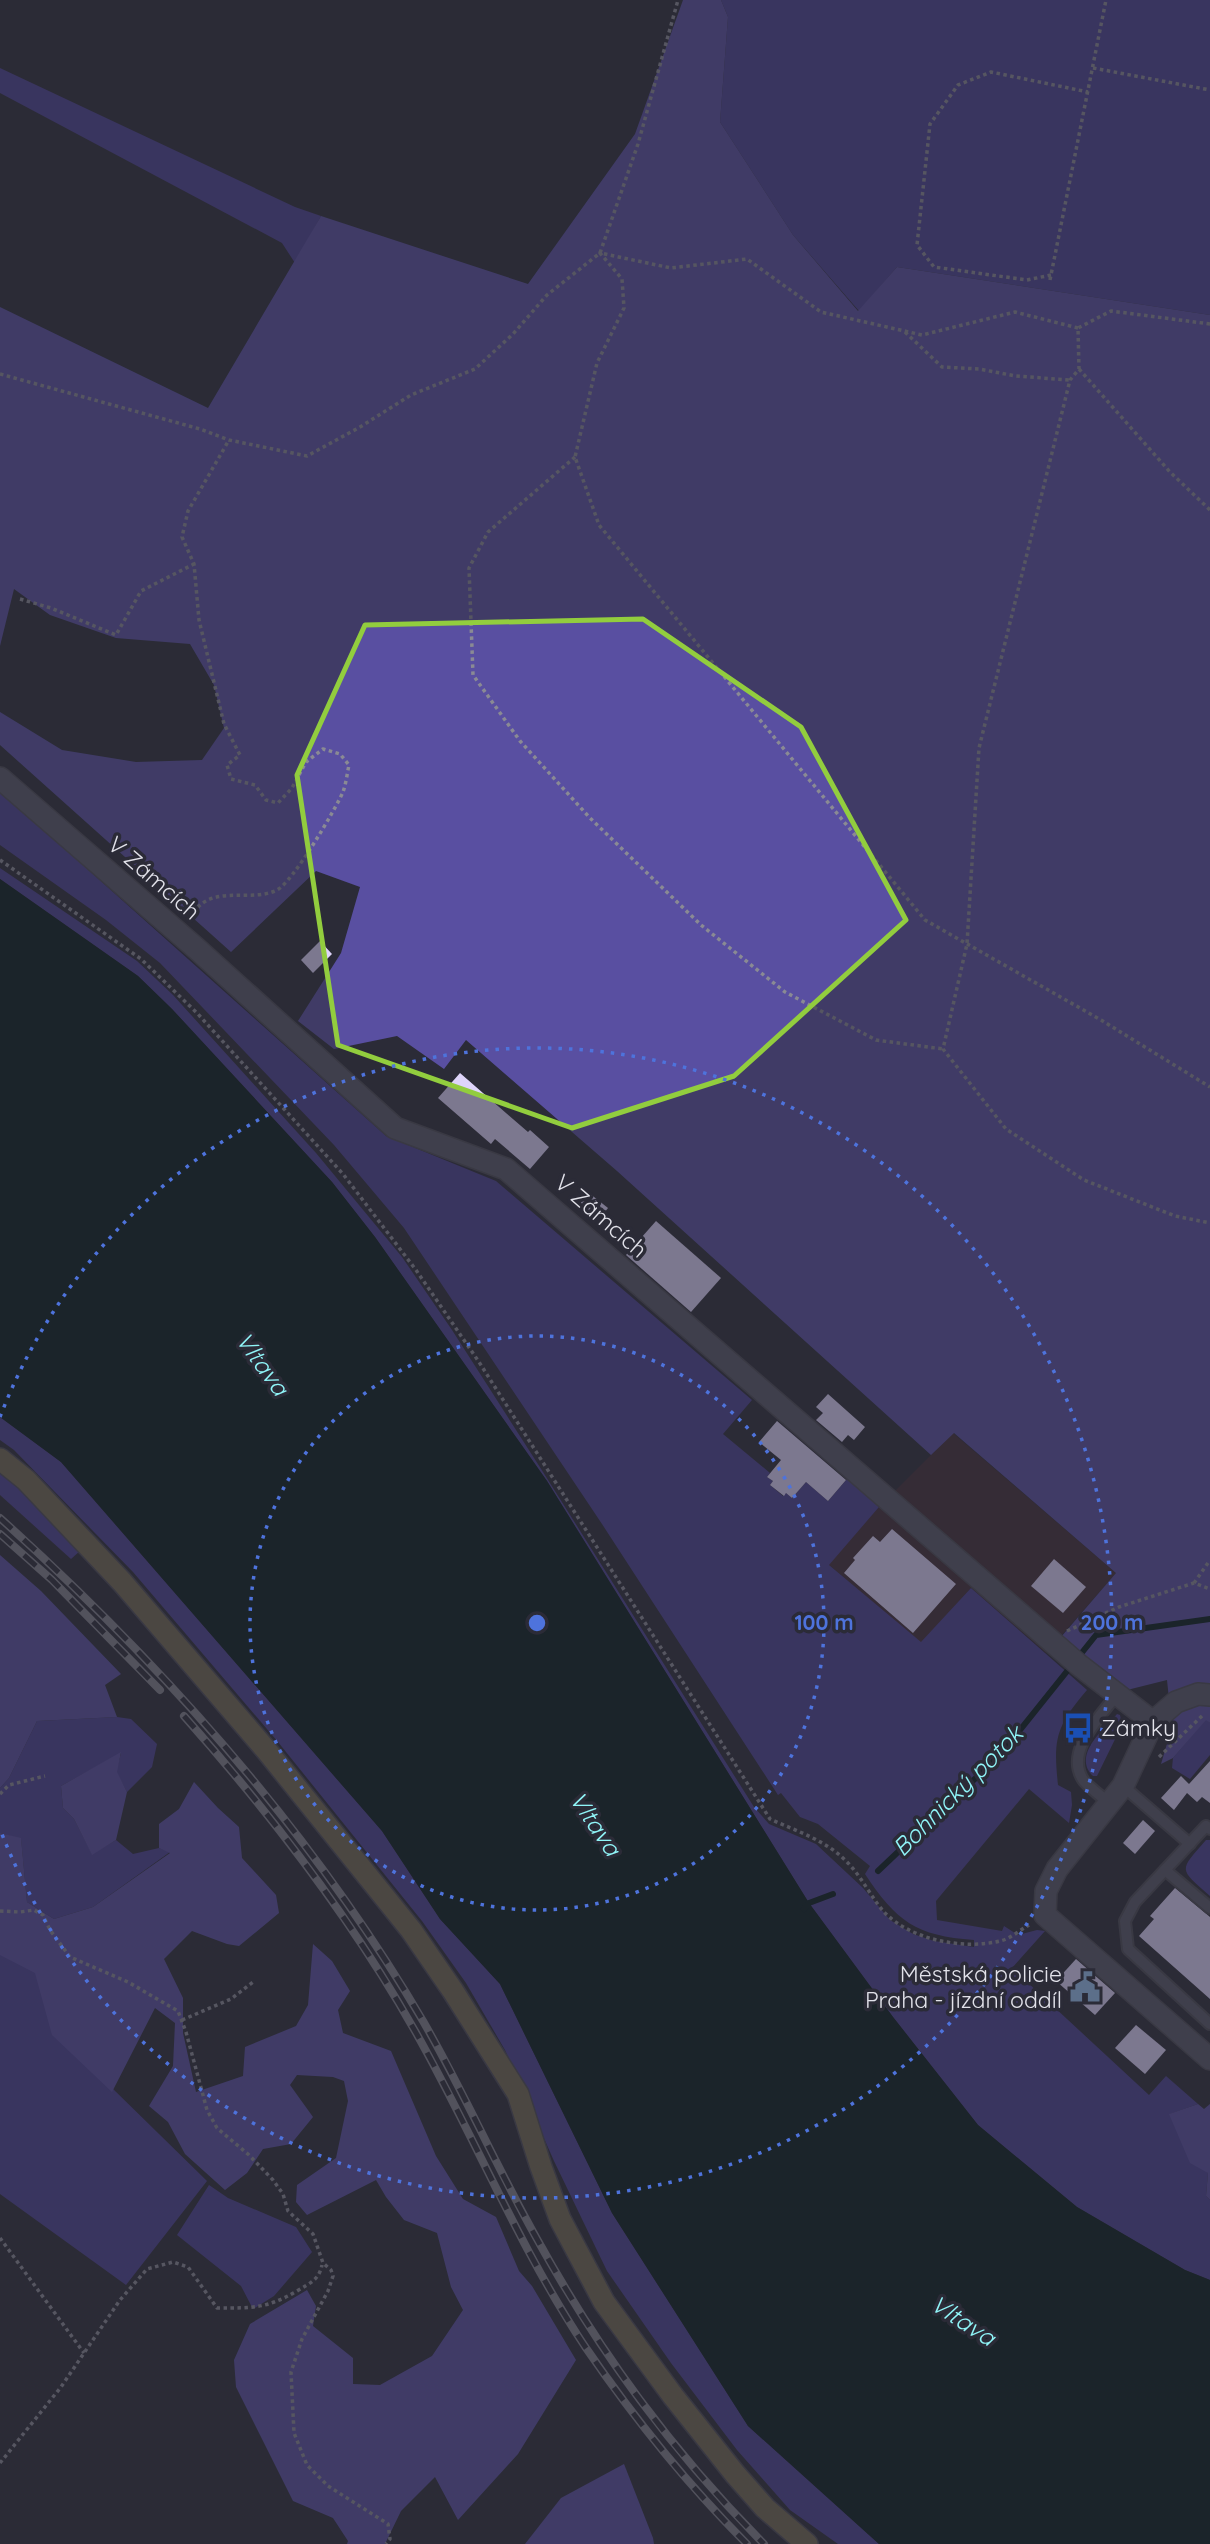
<svg xmlns="http://www.w3.org/2000/svg" width="1210" height="2544" viewBox="0 0 1210 2544" font-family="Quicksand,sans-serif">
	<rect width="100%" height="100%" fill="#2b2b37"/>
	<polygon fill="#402d36" points="953,1433 1116,1573 1046,1653 971,1588 921,1643 828,1564 879,1507"/>
	<g fill="#4b4090">
		<polygon points="721,0 1210,0 1210,315 897,267 859,311 793,235 720,122 728,17"/>
		<polygon points="0,68 295,207 321,216 295,263 282,243 0,93"/>
		<path d="M 0,791 L 386,1136 L 496,1181 L 752,1400 L 723,1434 L 770,1473 L 767,1477 L 773,1481 L 770,1485 L 783,1496 L 786,1493 L 792,1498 L 806,1482 L 828,1501 L 847,1479 L 879,1507 L 829,1565 L 921,1642 L 971,1588 L 1087,1690 C 1056,1726 1053,1739 1058,1785 L 1071,1792 L 1072,1805 L 1069,1823 L 1029,1789 L 936,1901 L 937,1920 L 1002,1931 L 1004,1926 L 1018,1935 L 1037,1930 L 1045,1931 L 1012,1968 L 1149,2095 L 1166,2076 L 1198,2104 L 1170,2114 L 1208,2173 L 1206,2196 L 1210,2200 L 1210,2280 L 1185,2270 L 1077,2207 L 978,2125 L 893,2017 L 809,1903 L 547,1481 L 375,1237 L 332,1182 L 172,1009 L 138,976 L 0,879 L 0,868 L 137,961 L 173,995 L 316,1153 L 402,1257 L 452,1330 L 543,1472 L 754,1807 L 769,1824 L 816,1844 L 863,1888 L 890,1920 L 913,1934 L 934,1941 L 974,1947 L 974,1940 C 916,1936 896,1921 865,1874 L 870,1866 L 818,1824 L 800,1817 L 781,1793 L 778,1795 L 602,1524 L 404,1228 L 334,1145 L 160,963 L 106,920 L 0,845 Z"/>
		<polygon points="0,1417 61,1462 382,1831 440,1919 500,1984 612,2213 748,2426 879,2544 838,2544 790,2510 737,2450 671,2363 607,2271 554,2161 505,2050 466,1983 422,1921 278,1742 133,1572 14,1450 0,1440"/>
		<polygon points="0,1471 32,1498 81,1550 71,1559 0,1495"/>
		<path d="M 1117,1714 L 1120,1715 L 1122,1725 L 1097,1776 L 1093,1776 C 1072,1755 1104,1729 1117,1714 Z"/>
		<polygon points="117,1717 131,1719 157,1744 152,1767 127,1792 116,1772 121,1753 61,1786 63,1808 74,1819 92,1854 116,1840 133,1854 159,1848 170,1852 93,1907 54,1919 27,1902 21,1839 0,1833 0,1788 9,1778 37,1721"/>
		<polygon points="1206,1719 1210,1723 1210,1755 1190,1779 1172,1768 1173,1758"/>
		<path d="M 1206,1840 L 1210,1840 L 1210,1896 C 1178,1868 1179,1871 1206,1840 Z"/>
		<polygon points="0,1951 36,1971 111,2087 207,2181 126,2285 0,2194"/>
		<polygon points="209,2185 228,2198 296,2227 312,2252 274,2296 253,2309 241,2286 177,2235"/>
	</g>
	<g fill="#594fa1">
		<polygon points="683,0 721,0 728,17 720,122 793,235 858,311 897,267 1210,315 1210,1723 1206,1720 1173,1758 1161,1764 1172,1727 1167,1680 1127,1690 1061,1637 1116,1573 954,1433 931,1455 617,1171 466,1040 444,1069 397,1036 334,1049 298,1021 341,953 360,887 316,871 231,952 0,745 0,712 62,750 136,762 202,760 224,728 214,685 190,644 116,638 50,615 14,589 0,646 0,307 208,408 321,216 528,284 635,134"/>
		<polygon points="0,1555 41,1591 121,1674 105,1685 117,1717 37,1721 9,1778 0,1788"/>
		<polygon points="121,1752 117,1772 127,1792 116,1840 92,1855 74,1819 63,1808 61,1786"/>
		<polygon points="194,1782 218,1808 239,1827 242,1858 276,1895 279,1913 239,1946 227,1944 192,1931 164,1959 183,1998 183,2033 196,2092 243,2076 245,2047 296,2026 308,2005 313,1944 332,1961 350,1991 338,2010 343,2033 391,2051 436,2156 463,2199 496,2217 519,2271 532,2286 576,2360 518,2454 458,2520 435,2477 401,2511 385,2544 347,2544 348,2541 333,2518 293,2501 236,2387 234,2360 250,2324 307,2290 316,2306 313,2326 353,2358 353,2384 380,2385 432,2356 463,2310 451,2287 437,2233 404,2220 386,2197 376,2180 307,2215 296,2202 297,2185 336,2158 348,2101 344,2081 333,2077 297,2075 290,2085 313,2117 291,2144 263,2149 247,2173 225,2190 185,2154 168,2122 149,2106 173,2066 175,2023 155,2008 112,2092 52,2035 35,1973 0,1955 0,1833 21,1838 27,1902 54,1919 93,1907 170,1853 159,1848 159,1824 179,1809"/>
		<polygon points="1198,2104 1204,2109 1210,2104 1210,2200 1206,2196 1208,2173 1190,2163 1169,2114"/>
		<polygon points="624,2464 653,2538 654,2544 525,2544 561,2498"/>
	</g>
	<polygon fill="#071b1c" points="0,879 138,976 172,1009 332,1182 375,1237 547,1481 809,1903 893,2017 978,2125 1077,2207 1185,2270 1210,2280 1210,2544 879,2544 748,2426 612,2213 500,1984 440,1919 382,1831 61,1462 0,1417"/>
	<g fill="none" stroke-linecap="round" stroke-linejoin="round">
		<g stroke="#071b1c" stroke-width="6">
			<polyline points="878,1871 1000,1755 1096,1635 1210,1619"/>
			<polyline points="804,1909 809,1903 833,1894"/>
		</g>
	</g>
	<g fill="#ded4fa">
		<polygon points="320,941 332,954 313,973 301,960"/>
		<polygon points="460,1073 528,1132 530,1130 549,1147 530,1169 495,1139 491,1144 438,1098"/>
		<polygon points="589,1193 608,1208 598,1221 579,1205"/>
		<polygon points="656,1221 721,1278 691,1312 626,1255"/>
		<polygon points="828,1394 865,1427 854,1440 848,1435 842,1442 816,1420 823,1413 816,1407"/>
		<polygon points="777,1421 846,1480 828,1501 806,1482 792,1498 786,1493 784,1496 770,1485 773,1481 767,1477 781,1460 759,1442"/>
		<polygon points="892,1529 956,1584 913,1633 844,1573 855,1560 853,1558 873,1536 880,1542"/>
		<polygon points="1054,1559 1086,1587 1063,1613 1031,1586"/>
		<polygon points="1210,1761 1210,1803 1202,1797 1197,1802 1187,1793 1174,1810 1161,1798 1181,1776 1189,1784"/>
		<polygon points="1143,1820 1155,1831 1135,1854 1123,1843"/>
		<polygon points="1175,1888 1210,1917 1210,1999 1139,1936 1154,1919 1150,1916"/>
		<polygon points="1076,1959 1115,1993 1095,2015 1056,1981"/>
		<polygon points="1136,2025 1166,2050 1145,2074 1115,2048"/>
	</g>
	<g fill="none" stroke-linecap="round" stroke-linejoin="round">
		<g stroke="#4a4953" stroke-width="14">
			<g id="service">
				<polyline points="1123,1786 1190,1844"/>
				<path d="M 1109,1803 C 1101,1796 1091,1789 1084,1781 C 1063,1752 1101,1716 1117,1694"/>
				<polyline points="1210,1829 1206,1826 1135,1902 1125,1921 1128,1949 1210,2024"/>
				<polyline points="1165,1870 1210,1908"/>
			</g>
		</g>
		<g stroke="#4a4953" stroke-width="24">
			<g id="minor">
				<polyline points="0,778 197,949 395,1128 506,1169 1079,1665 1153,1722"/>
				<polyline points="1210,1695 1198,1694 1176,1702 1153,1722 1123,1786 1057,1869 1046,1891 1045,1915 1210,2059"/>
			</g>
		</g>
		<g stroke="#4a4953" stroke-width="24">
			<polyline id="secondary" points="0,1459 26,1480 122,1582 267,1751 411,1930 453,1991 518,2094 541,2167 560,2219 604,2302 673,2396 735,2474 765,2508 807,2544"/>
		</g>
		<g stroke="#8a8a94" stroke-width="3.5" stroke-dasharray="3.5 3.5" stroke-linecap="butt">
			<polyline points="1093,68 1210,90"/>
			<polyline points="1051,275 1027,280 934,267 917,245 930,124 958,85 991,72 1088,92"/>
			<polyline points="1050,280 1106,0"/>
			<polyline points="1210,324 1111,311 1078,328 1079,369 1070,380 979,748 967,944 943,1049 1006,1129 1084,1180 1175,1216 1210,1223"/>
			<polyline points="1078,328 1015,312 922,335 821,312 747,259 671,268 600,253 622,279 624,308 597,363 575,457 599,525 925,920 1101,1020 1210,1087"/>
			<polyline points="905,332 942,367 979,369 1016,376 1069,380"/>
			<polyline points="1079,369 1170,472 1210,510"/>
			<polyline points="0,374 200,429 229,440 307,456 360,427 411,395 475,369 513,334 547,295 600,253 638,144 678,0"/>
			<polyline points="575,457 488,532 469,568 473,675 520,741 590,818 701,925 785,992 876,1040 943,1049"/>
			<polyline points="20,599 51,608 116,635 141,591 194,564"/>
			<path d="M 0,860 L 141,959 L 197,1013 L 343,1174 L 416,1270 L 479,1362 L 770,1819 C 796,1831 825,1840 845,1860 C 861,1875 870,1896 884,1912 C 911,1940 963,1950 1000,1941 C 1010,1939 1020,1930 1029,1925"/>
			<path d="M 190,919 C 208,881 248,904 277,890 C 293,882 335,810 343,792 C 346,784 347,774 349,765 L 340,754 L 323,749 L 306,762 L 292,788 L 278,803 L 266,800 L 255,785 L 231,779 L 227,765 L 240,755 L 224,724 L 199,620 L 194,564 L 182,537 L 188,511 L 229,440"/>
			<polyline points="1194,1583 1210,1560"/>
			<polyline points="1067,1631 1119,1607 1194,1583 1210,1589"/>
			<polyline points="1159,1757 1204,1714"/>
			<polyline points="0,1794 9,1785 45,1776"/>
			<polyline points="0,1911 20,1912 34,1910 43,1915 50,1930 70,1957 128,1982 178,2011 186,2032 207,2110 217,2128 249,2155 273,2180 283,2194 288,2211 313,2234 323,2263 331,2270 333,2276 328,2291 302,2339 291,2372 294,2433 307,2465 328,2486 388,2524 390,2539 386,2544"/>
			<polyline points="182,2020 231,1999 253,1982"/>
			<polyline points="0,2238 84,2353"/>
			<path d="M 0,2463 L 61,2387 L 120,2300 L 147,2269 L 173,2262 L 188,2267 L 217,2308 C 252,2308 266,2309 297,2291 C 310,2283 319,2280 322,2265"/>
		</g>
		<use href="#service" stroke="#585866" stroke-width="10"/>
		<use href="#minor" stroke="#585866" stroke-width="21"/>
		<use href="#secondary" stroke="#726850" stroke-width="21"/>
		<g stroke="#80808a" stroke-width="8">
			<g id="rail">
				<path d="M 0,1518 C 163,1665 312,1832 423,2021 C 464,2092 497,2168 537,2239 C 600,2353 672,2451 764,2544"/>
				<polyline points="0,1534 52,1580 160,1690"/>
				<path d="M 184,1716 C 270,1813 351,1918 415,2031 C 474,2135 519,2248 586,2348 C 634,2418 687,2484 747,2544"/>
			</g>
		</g>
		<use href="#rail" stroke="#2b2b37" stroke-width="5" stroke-dasharray="16" stroke-linecap="butt"/>
	</g>
	<path d="M0 0H1210V2544H0ZM 643,619 L 801,727 L 906,920 L 734,1076 L 572,1128 L 338,1045 L 297,775 L 365,625 Z" fill="#2b2b37" fill-opacity=".55" fill-rule="evenodd"/>
	<path fill="none" stroke="#92cd3e" stroke-width="5" stroke-linejoin="round" d="M 643,619 L 801,727 L 906,920 L 734,1076 L 572,1128 L 338,1045 L 297,775 L 365,625 Z"/>
	<g fill="none" stroke="#4e73dc" stroke-width="3.5" stroke-dasharray="3.5 7">
		<circle cx="537" cy="1623" r="287"/>
		<path d="M0 1417A575 575 0 1 1 0 1829"/>
	</g>
	<defs>
		<g id="bus-bare" transform="scale(2.415)"><path d="M-5-6H5V4H4V6H2V4H-2V6H-4V4H-5ZM-3.5-4V0h7V-4ZM-3.5 1.2v1.5H-2V1.2ZM2 1.2v1.5H3.5V1.2Z" fill="#1a4fb4" stroke="#2b2b37" stroke-width="2.5" paint-order="stroke"/></g>
		<g id="civic-bare" transform="scale(2.415)"><path d="M-.6-6.5H3V-4.5H.6V-3L4-1V1h2V6H-6V1h2V-1L-.6-3ZM-1.2 2.5V6h2.4V2.5Z" fill="#5c6f8a" stroke="#2b2b37" stroke-width="2.5" paint-order="stroke"/></g>
	</defs>
	<g fill-rule="evenodd">
		<use href="#bus-bare" x="1078" y="1728"/>
		<use href="#civic-bare" x="1085" y="1987"/>
	</g>
	<g text-anchor="middle" stroke-width="7" stroke-linejoin="round" paint-order="stroke">
		<g font-size="23" fill="#e2e2ea" stroke="#2b2b37">
			<text transform="translate(154 878) rotate(41)" y="8">V Zámcích</text>
			<text transform="translate(601 1216) rotate(41)" y="8">V Zámcích</text>
		</g>
		<g font-size="23" fill="#e2e2ea" stroke="#2b2b37" text-anchor="start">
			<text x="1101" y="1736">Zámky</text>
			<text x="1062" y="1982" text-anchor="end">Městská policie<tspan x="1062" dy="26">Praha - jízdní oddíl</tspan></text>
		</g>
		<g font-size="24" font-style="italic" fill="#90f5f8" stroke="#2b2b37">
			<text transform="translate(262 1364) rotate(54)" y="8">Vltava</text>
			<text transform="translate(958 1791) rotate(-45)" y="8">Bohnický potok</text>
			<text transform="translate(595 1824) rotate(56)" y="8">Vltava</text>
			<text transform="translate(963 2321) rotate(33)" y="8">Vltava</text>
		</g>
	</g>
	<circle cx="537" cy="1623" r="10" fill="#4e73dc" stroke="#2b2b37" stroke-width="3.5"/>
	<g font-size="21" text-anchor="middle" font-weight="bold" fill="#4e73dc" stroke="#2b2b37" stroke-width="7" stroke-linejoin="round" paint-order="stroke">
		<text x="824" y="1630">100 m</text>
		<text x="1112" y="1630">200 m</text>
	</g>
</svg>
